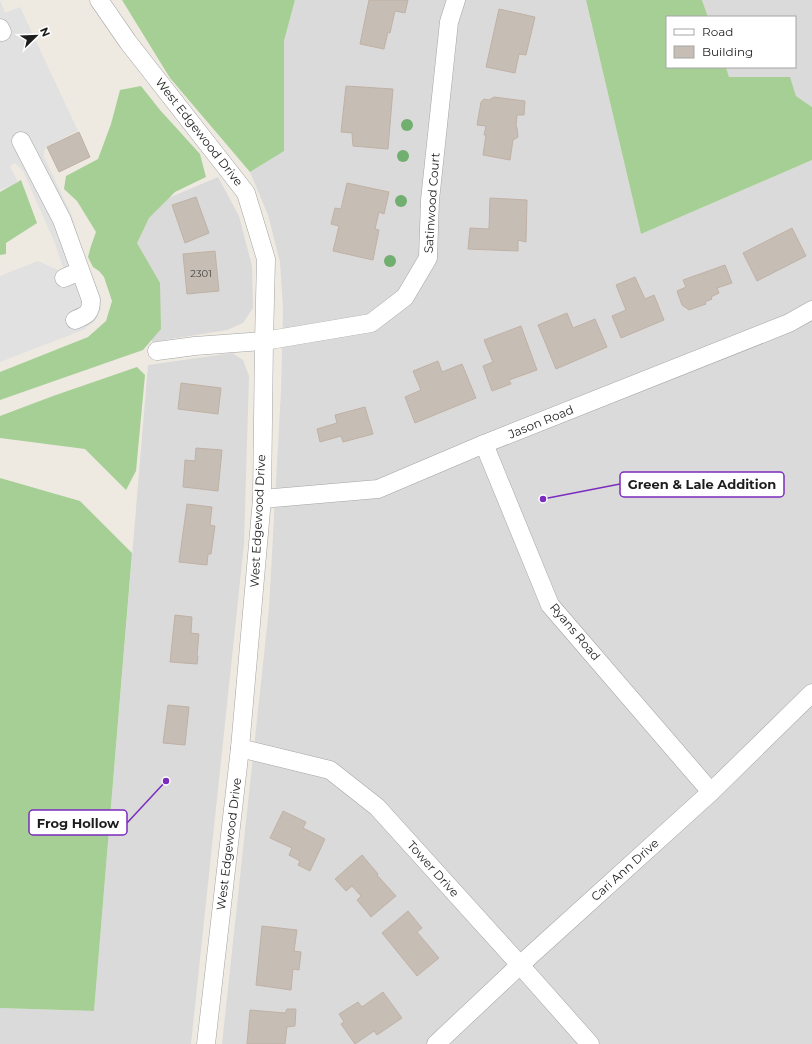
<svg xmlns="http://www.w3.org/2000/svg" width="812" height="1044" viewBox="0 0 812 1044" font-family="Montserrat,sans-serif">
	<rect width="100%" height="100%" fill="#eeeae2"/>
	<g fill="#dbdada">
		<polygon points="295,0 586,0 641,234 812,160 812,1044 222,1044 269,608 281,390 283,309 280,262 268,215 250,172 284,150 284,41"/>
		<polygon points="702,0 812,0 812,107 796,96 789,77 729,77 726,67 795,67 795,17 708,17"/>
		<polygon points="218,177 239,216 252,266 253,308 243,323 227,330 152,342 119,219"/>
		<polygon points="232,353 243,360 249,376 244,544 191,1044 0,1044 0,1008 94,1011 148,365"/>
	</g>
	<g fill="#a6cf95">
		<polygon points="122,0 295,0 284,41 284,151 250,172 170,78"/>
		<polygon points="586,0 702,0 708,17 667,17 667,67 726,67 729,77 790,77 796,96 812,107 812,160 641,234"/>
		<polygon points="141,86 160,110 200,154 206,177 175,192 149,218 137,243 160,283 161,329 143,350 0,400 0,372 88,337 106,321 112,301 104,277 99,271 93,267 88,257 91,246 96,232 77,201 64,189 66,176 98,159 111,124 120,90"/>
		<polygon points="21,180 37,223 6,243 6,254 0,255 0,192"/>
		<polygon points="137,367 145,375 136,471 126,490 85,449 0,438 0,416 53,396"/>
		<polygon points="0,478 80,501 132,553 94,1011 0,1008"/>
	</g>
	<polygon fill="#e1e1e1" points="0,0 5,13 20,7 78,131 47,146 44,151 44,157 72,216 83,252 101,298 101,309 95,321 83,330 0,362 0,276 38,261 62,272 64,270 54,241 23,171 15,163 10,166 18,182 0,190"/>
	<g fill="#c6bdb5" stroke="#c0b1a4">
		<polygon points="369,0 408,0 405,13 395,11 390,33 388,32 384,49 360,44"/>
		<polygon points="499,9 535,17 526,55 519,54 515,73 486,67"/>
		<polygon points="346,86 393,89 388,149 353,146 352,133 341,132"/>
		<polygon points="494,97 525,101 524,115 517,115 516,126 517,128 518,137 513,140 510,160 483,155 486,135 484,135 486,126 477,125 481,102 484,99 489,100"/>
		<polygon points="79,132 90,157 59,172 47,147"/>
		<polygon points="347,183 389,192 384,214 379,212 375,229 379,230 373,260 333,251 339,226 331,224 335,208 341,209"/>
		<polygon points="196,197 209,233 185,243 172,205"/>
		<polygon points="490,198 527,200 526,242 518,240 518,251 468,249 470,228 489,229"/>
		<polygon points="792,228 806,256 757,281 743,253"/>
		<polygon points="215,251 219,291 187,294 183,254"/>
		<polygon points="725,265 732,283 717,288 719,293 711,297 712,299 705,302 706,304 689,310 682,305 677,291 686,287 683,280"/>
		<polygon points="635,277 645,299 654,295 664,320 621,338 612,316 626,310 616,285"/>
		<polygon points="567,313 573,328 595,319 607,347 556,369 538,325"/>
		<polygon points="521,326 537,370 509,380 511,384 492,391 483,366 493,362 484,340"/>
		<polygon points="438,361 442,372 462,364 476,398 415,423 405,397 421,390 413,371"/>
		<polygon points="181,383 221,388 218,414 178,409"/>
		<polygon points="365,407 373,434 343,442 341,436 320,442 317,429 337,423 335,415"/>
		<polygon points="196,448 222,450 218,491 183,487 185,460 195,461"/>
		<polygon points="187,504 212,507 210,525 215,526 211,554 208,554 207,565 179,562"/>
		<polygon points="175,615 192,617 191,633 199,634 197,655 198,656 197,664 170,662"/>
		<polygon points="168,705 189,707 185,745 163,743"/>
		<polygon points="283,811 306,822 303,828 325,839 310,871 298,865 300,861 289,855 292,848 270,838"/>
		<polygon points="362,855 378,874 377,875 396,896 371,917 357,900 361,896 352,886 346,891 335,879"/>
		<polygon points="408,911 422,928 417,932 439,958 417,976 382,933"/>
		<polygon points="262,926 297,930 294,951 301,952 299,970 293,969 291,990 256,985"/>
		<polygon points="383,992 402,1018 377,1035 374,1031 355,1044 341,1024 344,1022 339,1014 358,1002 362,1007"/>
		<polygon points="287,1009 296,1009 295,1026 287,1027 285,1044 247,1044 250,1010 285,1013"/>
	</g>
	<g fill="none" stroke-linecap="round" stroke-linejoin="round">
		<g stroke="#a4a4a4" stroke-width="19">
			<g id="minor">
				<polyline points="99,0 128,42 246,193 266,259 264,341 262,499 240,748 206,1044"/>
				<polyline points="0,28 2,32"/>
				<path d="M 21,141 L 62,220 L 91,300 C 91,313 87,315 75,320"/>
				<polyline points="64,278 80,271"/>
				<polyline points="157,351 195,346 264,341 371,323 405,297 428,258 430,200 449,22 456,0"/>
				<polyline points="484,444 550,605 711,792"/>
				<polyline points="262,499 378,489 484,444 789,323 812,310"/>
				<polyline points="240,748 330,770 377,807 520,965 590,1044"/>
				<polyline points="436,1044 520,965 711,792 812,693"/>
			</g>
		</g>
		<use href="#minor" stroke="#fff" stroke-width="18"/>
	</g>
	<g fill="#70af70">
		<circle cx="407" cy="125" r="6"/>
		<circle cx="403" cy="156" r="6"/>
		<circle cx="401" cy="201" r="6"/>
		<circle cx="390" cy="261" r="6"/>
	</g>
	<g text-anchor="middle" stroke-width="3.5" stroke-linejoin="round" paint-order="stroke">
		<g font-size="10" fill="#474543">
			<text x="201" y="277">2301</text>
		</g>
		<g font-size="12" fill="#1d1d1d" stroke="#fff">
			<text transform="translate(199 132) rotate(52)" y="4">West Edgewood Drive</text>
			<text transform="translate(432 203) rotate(-86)" y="4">Satinwood Court</text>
			<text transform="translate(541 422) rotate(-22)" y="4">Jason Road</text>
			<text transform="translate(258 521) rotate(-87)" y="4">West Edgewood Drive</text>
			<text transform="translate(575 632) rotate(50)" y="4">Ryans Road</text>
			<text transform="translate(229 844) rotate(-83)" y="4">West Edgewood Drive</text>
			<text transform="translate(433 869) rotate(48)" y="4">Tower Drive</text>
			<text transform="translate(625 870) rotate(-42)" y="4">Cari Ann Drive</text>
		</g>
	</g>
	<path fill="none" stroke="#7b2cbf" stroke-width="1.5" d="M543 499L620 484M166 781L127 823"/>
	<g fill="#7b2cbf" stroke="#fff" stroke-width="1.5">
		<circle cx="543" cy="499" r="4"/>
		<circle cx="166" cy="781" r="4"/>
	</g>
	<g fill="#fff" stroke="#7b2cbf" stroke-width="1.5">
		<rect x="620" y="472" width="164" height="25" rx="4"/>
		<rect x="29" y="810" width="98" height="25" rx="4"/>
	</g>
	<g font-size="13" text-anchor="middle" font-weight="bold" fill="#1d1d1d">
		<text x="702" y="489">Green &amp; Lale Addition</text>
		<text x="78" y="828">Frog Hollow</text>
	</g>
	<rect x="666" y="16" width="130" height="52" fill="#ffffff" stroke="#a5a5a5"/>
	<rect x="674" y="29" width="20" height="6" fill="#ffffff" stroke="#a5a5a5"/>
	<text x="702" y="36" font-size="12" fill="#1d1d1d">Road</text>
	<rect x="674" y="46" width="20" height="12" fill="#c6bdb5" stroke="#a5a5a5"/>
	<text x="702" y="56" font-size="12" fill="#1d1d1d">Building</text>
	<g transform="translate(36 36) rotate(67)" stroke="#ffffff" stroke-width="3" paint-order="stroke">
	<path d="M0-3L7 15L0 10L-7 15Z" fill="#1d1d1d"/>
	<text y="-6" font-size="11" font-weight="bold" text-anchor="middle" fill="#1d1d1d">N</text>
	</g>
</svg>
